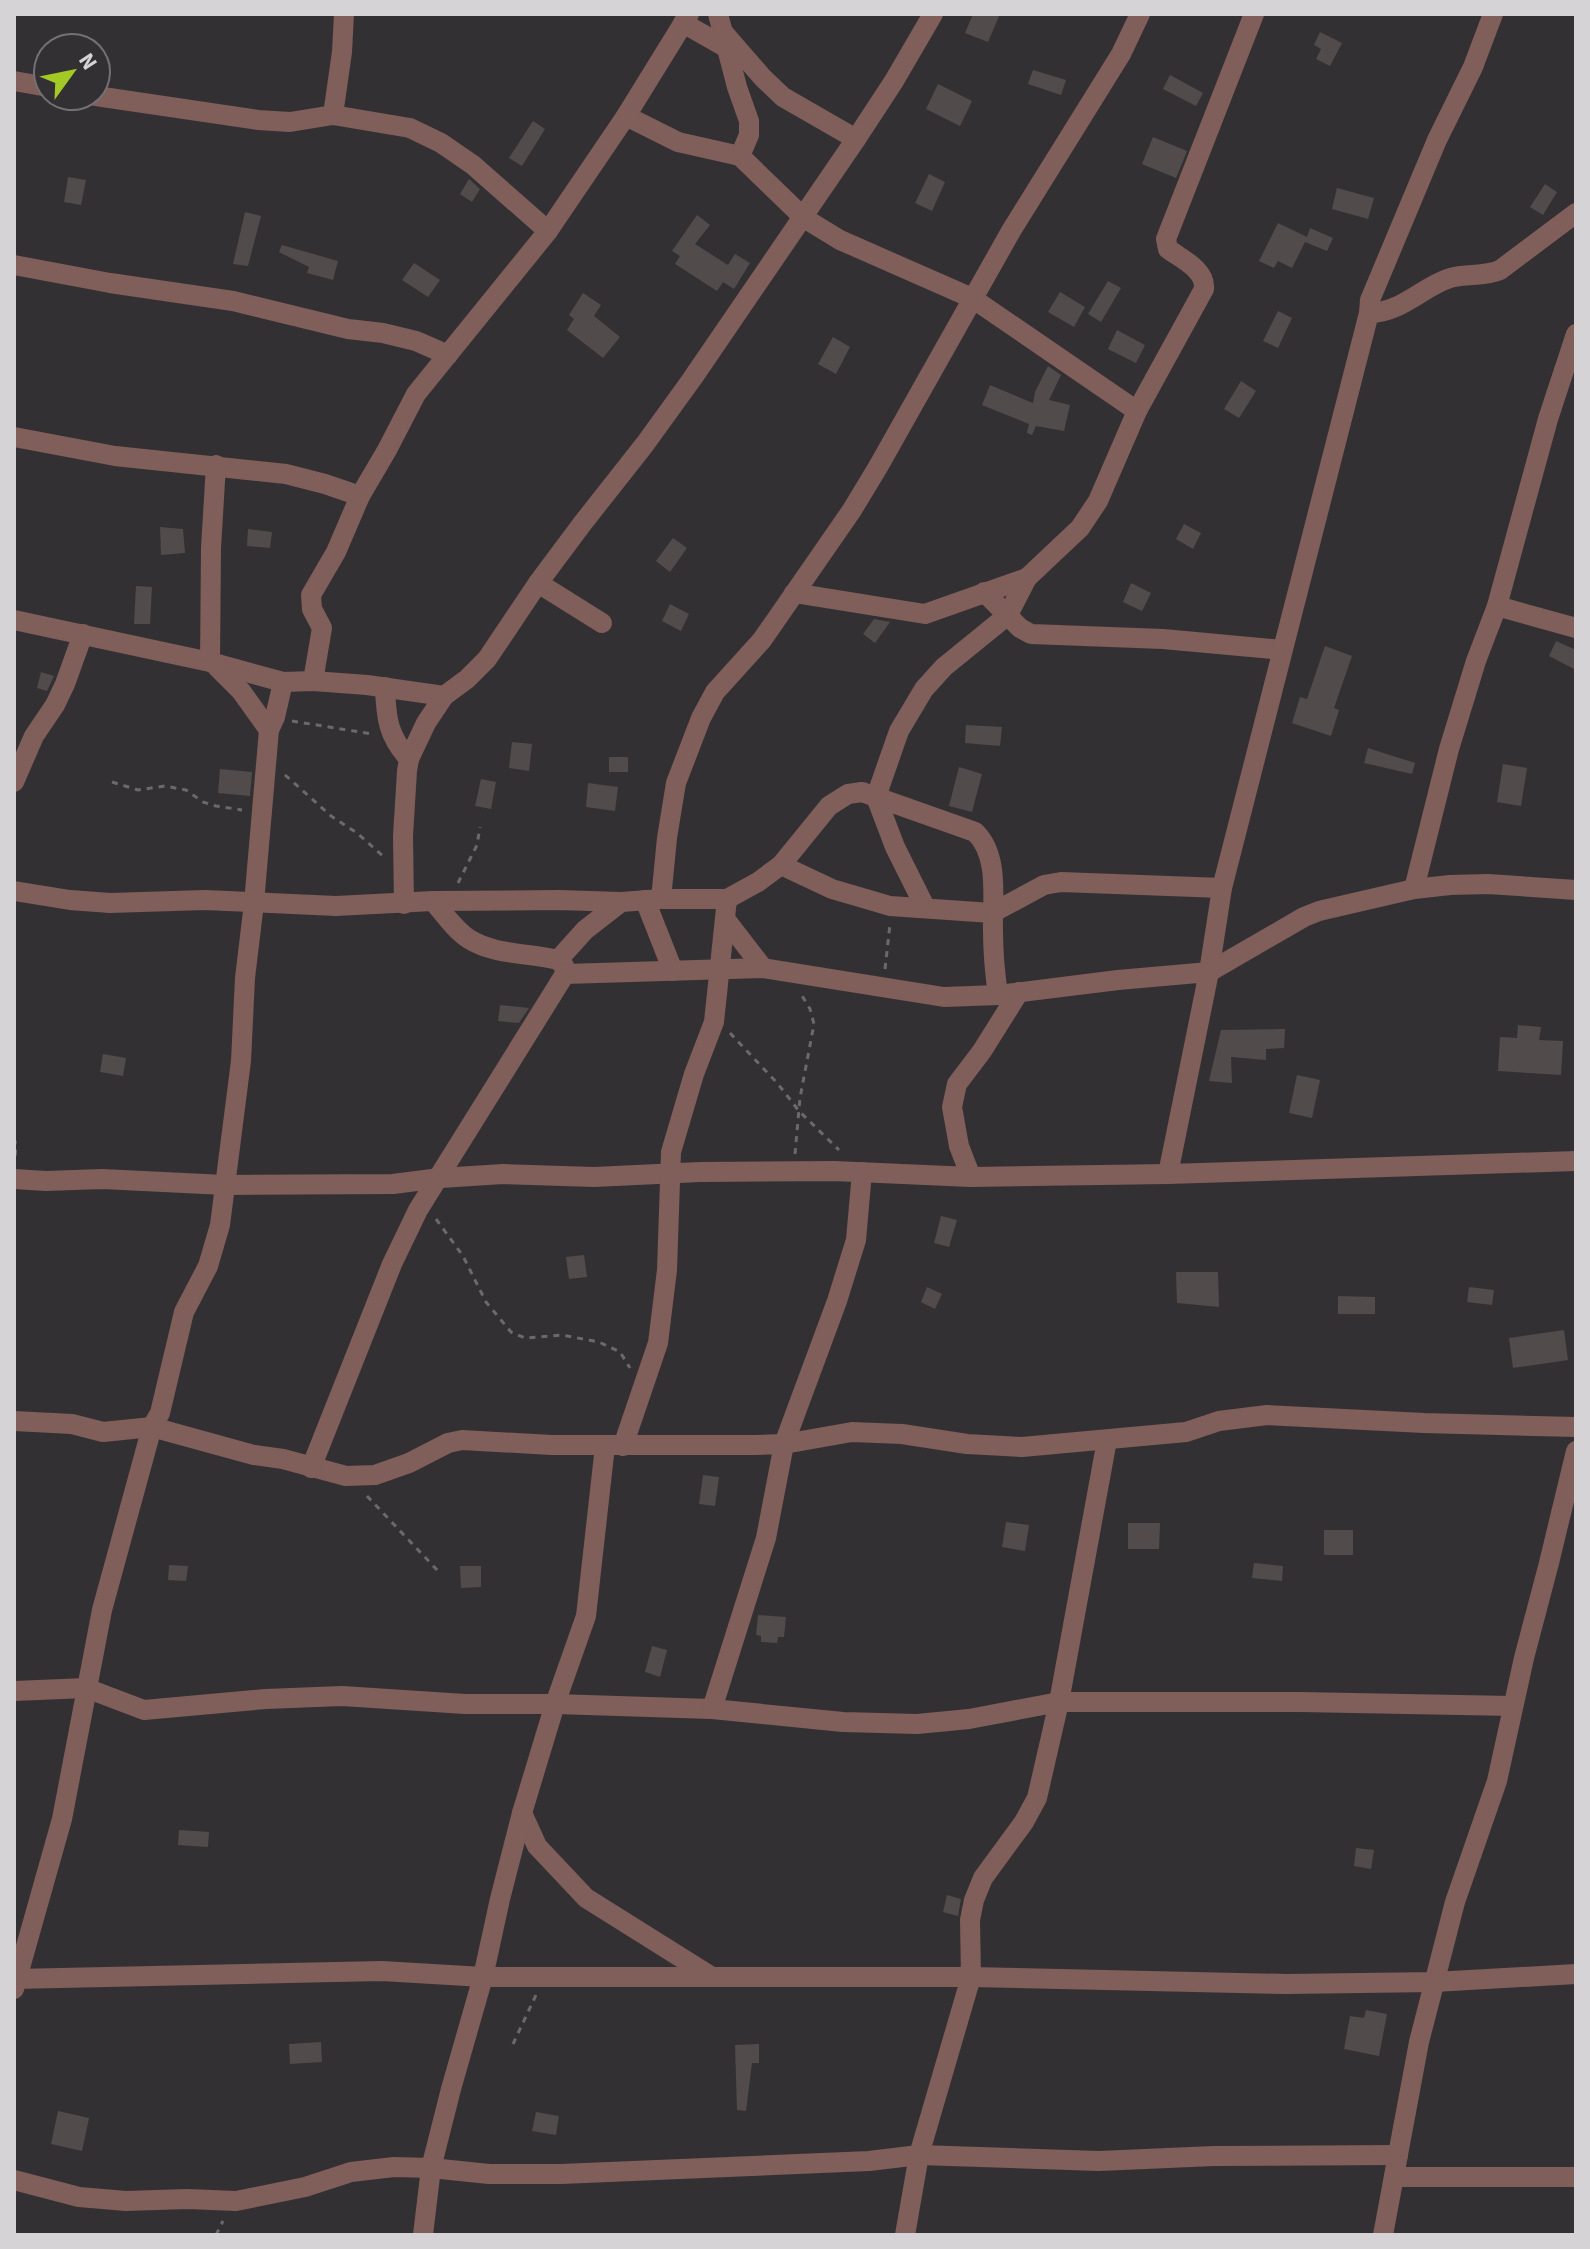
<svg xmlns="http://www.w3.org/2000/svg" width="1590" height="2249" viewBox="0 0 1590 2249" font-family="'Source Sans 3',sans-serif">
	<rect width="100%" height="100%" fill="#333033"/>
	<g fill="#514b4b">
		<polygon points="973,14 1000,14 988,42 965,33"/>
		<polygon points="1320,32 1342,43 1330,66 1316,59 1321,49 1314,45"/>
		<polygon points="1033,70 1066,80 1061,95 1028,84"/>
		<polygon points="1170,75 1203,93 1196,106 1163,89"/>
		<polygon points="938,84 972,101 960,126 926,109"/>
		<polygon points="533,121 545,129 522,166 509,158"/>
		<polygon points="1153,137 1187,151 1176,178 1142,164"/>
		<polygon points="929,174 945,182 932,211 915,203"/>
		<polygon points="68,177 86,180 81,205 64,202"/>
		<polygon points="469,179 480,189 472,202 460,194"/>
		<polygon points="1545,184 1557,192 1543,215 1530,207"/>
		<polygon points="1337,188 1374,198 1368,219 1332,209"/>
		<polygon points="245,212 261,216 248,266 233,264"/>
		<polygon points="697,215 710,225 695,244 728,265 735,254 750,263 734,289 723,282 717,291 675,264 680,256 672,251"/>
		<polygon points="1278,223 1307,237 1310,228 1333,238 1327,251 1305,242 1292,268 1278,261 1274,268 1259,261"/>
		<polygon points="282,245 338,261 333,280 307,273 309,267 279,252"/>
		<polygon points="414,263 440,280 428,297 402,280"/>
		<polygon points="1108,281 1121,288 1101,322 1088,314"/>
		<polygon points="1060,292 1085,307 1074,327 1048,312"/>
		<polygon points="583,293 601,305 594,316 620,337 603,358 567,330 574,319 569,315"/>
		<polygon points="1278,311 1292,318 1278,348 1263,341"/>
		<polygon points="1117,330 1145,345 1136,363 1108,349"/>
		<polygon points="833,337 850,347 836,374 818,364"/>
		<polygon points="1048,366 1061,375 1049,400 1070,405 1064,431 1036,426 1032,435 1027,433 1029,424 982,405 990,385 1033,403 1035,392"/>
		<polygon points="1241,381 1256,391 1239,418 1224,409"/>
		<polygon points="1184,524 1201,533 1193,549 1176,539"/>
		<polygon points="160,527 183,529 185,553 161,555"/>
		<polygon points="248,529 272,532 270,548 247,546"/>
		<polygon points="673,538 687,548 670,572 656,561"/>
		<polygon points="1131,583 1151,593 1142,611 1123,602"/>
		<polygon points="136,586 152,587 150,624 134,624"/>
		<polygon points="670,604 689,614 681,631 662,621"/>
		<polygon points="874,619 890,622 875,643 863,634"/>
		<polygon points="1556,641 1576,650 1576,670 1549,656"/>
		<polygon points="1325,646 1352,656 1334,708 1339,710 1331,736 1292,723 1300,697 1307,699"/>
		<polygon points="41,672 54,676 47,691 37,688"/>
		<polygon points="966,725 1002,727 1000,746 965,743"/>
		<polygon points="512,742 532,744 529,771 509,768"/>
		<polygon points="1368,748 1415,763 1412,774 1364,763"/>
		<rect x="609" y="757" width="19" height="15"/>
		<polygon points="1503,764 1527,768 1521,806 1497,802"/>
		<polygon points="959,767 982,774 972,812 949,806"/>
		<polygon points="220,769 252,772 250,796 218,793"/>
		<polygon points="481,779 496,782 491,809 475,806"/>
		<polygon points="588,783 618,787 615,811 586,807"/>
		<polygon points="500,1005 529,1008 519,1023 498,1021"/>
		<polygon points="1518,1025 1541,1027 1539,1040 1563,1041 1561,1075 1498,1071 1500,1037 1517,1038"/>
		<polygon points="1285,1029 1284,1048 1266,1049 1266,1060 1231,1057 1232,1083 1209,1081 1221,1030"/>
		<polygon points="103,1054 126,1058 123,1076 100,1072"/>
		<polygon points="1297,1075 1320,1080 1312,1118 1289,1113"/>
		<polygon points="941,1216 957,1220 949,1247 934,1243"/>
		<polygon points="584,1255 587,1277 569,1279 566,1257"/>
		<polygon points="1176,1272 1218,1272 1219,1307 1177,1303"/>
		<polygon points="927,1287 942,1294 935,1309 921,1302"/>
		<polygon points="1469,1287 1494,1290 1492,1305 1467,1302"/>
		<polygon points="1338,1296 1375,1297 1375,1314 1338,1314"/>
		<polygon points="1564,1330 1568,1360 1513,1368 1509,1338"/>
		<polygon points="703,1475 719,1477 715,1506 699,1504"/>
		<polygon points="1006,1522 1029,1525 1025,1551 1002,1547"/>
		<polygon points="1128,1523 1160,1523 1159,1549 1128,1549"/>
		<rect x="1324" y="1530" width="29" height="25"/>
		<polygon points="1254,1563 1283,1566 1282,1581 1252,1578"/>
		<polygon points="169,1565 188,1566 186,1581 168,1580"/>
		<polygon points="460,1566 481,1566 481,1587 461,1588"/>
		<polygon points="758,1615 786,1617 784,1637 778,1637 777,1643 761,1642 761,1636 756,1635"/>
		<polygon points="652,1646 667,1650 660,1677 645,1672"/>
		<polygon points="179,1830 209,1832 208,1847 178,1845"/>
		<polygon points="1356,1848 1374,1850 1371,1869 1354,1866"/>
		<polygon points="947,1895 961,1899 958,1916 943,1912"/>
		<polygon points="1366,2010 1387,2014 1379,2056 1344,2049 1350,2016 1364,2018"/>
		<polygon points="321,2042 322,2062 290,2064 289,2044"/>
		<polygon points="759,2044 759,2063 752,2063 746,2111 737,2110 735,2045"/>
		<polygon points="58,2111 89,2118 82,2151 51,2144"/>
		<polygon points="536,2112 559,2116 556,2135 532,2131"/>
	</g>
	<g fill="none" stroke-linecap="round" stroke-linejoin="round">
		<g stroke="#6c696c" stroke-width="3" stroke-dasharray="6 6" stroke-linecap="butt">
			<polyline points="292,721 372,734"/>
			<polyline points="285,775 331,816 357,833 384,857"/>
			<polyline points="112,782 138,790 165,786 186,790 203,802 216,806 242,810"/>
			<polyline points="458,883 477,845 480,827"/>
			<polyline points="885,969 890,924"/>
			<polyline points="730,1033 778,1084 799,1111 839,1150"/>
			<polyline points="14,1138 16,1145 15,1158"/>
			<polyline points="795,1154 800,1098 814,1024 810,1009 801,994"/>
			<polyline points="436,1219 463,1256 486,1302 511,1332 525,1338 562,1335 599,1342 620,1352 630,1368"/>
			<polyline points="367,1496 439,1572"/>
			<polyline points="513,2044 536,1995"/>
			<polyline points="216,2235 223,2221"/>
		</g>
		<g stroke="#805e5a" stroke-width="20">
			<polyline points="718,14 737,87 749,121 749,135 740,156"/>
			<polyline points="683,23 727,48"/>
			<polyline points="723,32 763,78 783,97 856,139"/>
			<polyline points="14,81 48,87"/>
			<polyline points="96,96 258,120 290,122 333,115 410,128 441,143 473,165 548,231"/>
			<polyline points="333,115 342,52 344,14"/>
			<polyline points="626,116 678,142 740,156 804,218 840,240 972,298 1137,411"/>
			<polyline points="14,265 110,283 233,301 348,329 383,333 416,341 448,355"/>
			<path d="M 1369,313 C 1401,313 1422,287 1450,278 C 1467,273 1484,277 1500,270 L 1576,213"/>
			<polyline points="14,437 115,456 286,474 325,484 360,496"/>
			<polyline points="538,583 602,623"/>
			<polyline points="984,592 1020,628 1031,634 1163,639 1282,650"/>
			<polyline points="794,593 925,614 1027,578"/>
			<polyline points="1497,606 1576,628"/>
			<polyline points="14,620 210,662 283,682 313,681 367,685 444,696"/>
			<polyline points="210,662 211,548 216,465"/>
			<polyline points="217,667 241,691 269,730"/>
			<polyline points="313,681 322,628 312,609 311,595 336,552 360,496 387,450 416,394 548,231 626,116 689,14"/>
			<path d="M 385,687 C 386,718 388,736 409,759"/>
			<polyline points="14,782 34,736 55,705 65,684 83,634"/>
			<polyline points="781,865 832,889 890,906 992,913 1044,885 1061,882 1222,888"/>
			<polyline points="1414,889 1449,749 1476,661 1497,606 1548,419 1576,334"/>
			<path d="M 14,891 L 70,900 L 110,903 L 205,900 L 336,906 L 433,901 L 559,900 L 621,902 L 661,899 L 727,899 L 758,882 L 781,865 L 829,806 L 848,794 L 862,792 L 975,832 C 1000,856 992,900 993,931 C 993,953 995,974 998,995"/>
			<polyline points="661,899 667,838 676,783 701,718 715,692 762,640 852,510 878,467 1011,231 1121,54 1140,14"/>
			<polyline points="645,900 673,971"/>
			<path d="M 433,901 C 444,914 455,930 469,939 C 494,955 530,953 558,960 L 564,966 L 565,974"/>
			<polyline points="404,904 403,836 407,771 409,759 426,723 444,696 467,679 487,659 538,583 582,524 645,444 692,379 856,139 894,81 933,14"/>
			<path d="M 925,907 L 895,847 L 876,797 L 899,731 L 924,689 L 944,667 L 1008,615 L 1027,578 L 1080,528 L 1098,501 L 1137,411 L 1204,289 C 1206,270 1182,259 1168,249 L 1166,239 L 1254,14"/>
			<polyline points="726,920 763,968"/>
			<polyline points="558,960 585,930 621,902"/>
			<polyline points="565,974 763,968 944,997 998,995 1118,980 1209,972 1304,917 1319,911 1414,889 1450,885 1488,884 1576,890"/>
			<polyline points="1168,1174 1209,972 1222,888 1369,313 1370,300 1437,140 1473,67 1493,14"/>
			<polyline points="971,1177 959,1146 952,1107 957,1084 982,1051 1019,992"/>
			<polyline points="14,1179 46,1181 102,1179 225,1185 393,1184 440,1178 503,1174 594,1177 700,1172 834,1171 971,1177 1168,1174 1576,1161"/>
			<polyline points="14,1421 72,1424 103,1432 152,1427 254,1455 283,1459 346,1476 375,1475 409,1463 448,1443 462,1440 552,1445 755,1445 784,1444 852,1432 902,1434 967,1444 1022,1447 1186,1432 1219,1421 1267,1415 1424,1423 1576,1427"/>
			<polyline points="623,1446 658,1343 667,1270 671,1152 694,1074 714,1022 727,899"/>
			<polyline points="311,1468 392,1264 418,1210 565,974"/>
			<polyline points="14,1691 86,1688 144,1710 266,1699 342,1696 465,1704 555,1704 712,1709 843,1722 917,1724 969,1719 1059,1702 1300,1702 1512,1706"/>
			<polyline points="712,1709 766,1538 784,1444 837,1301 856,1240 862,1172"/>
			<polyline points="522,1813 537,1846 586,1898 712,1977"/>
			<polyline points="14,1979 382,1971 483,1977 971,1977 1287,1984 1434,1982 1576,1974"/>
			<polyline points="14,1989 62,1819 102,1610 152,1427 160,1413 184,1312 208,1266 220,1225 241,1061 245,978 254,903 269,730 275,717 283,682"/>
			<polyline points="1394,2177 1576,2177"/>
			<polyline points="14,2180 79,2197 126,2201 187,2199 236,2201 305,2187 351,2172 394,2167 431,2168 489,2174 561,2174 869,2161 919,2155 1099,2161 1214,2156 1398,2155"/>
			<polyline points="423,2235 431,2168 451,2089 483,1977 500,1899 522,1813 555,1704 586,1616 605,1446"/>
			<polyline points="905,2235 919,2155 971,1977 970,1920 974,1900 983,1878 1024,1822 1037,1798 1059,1702 1107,1440"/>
			<polyline points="1383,2235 1419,2042 1455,1902 1497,1781 1524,1658 1549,1563 1576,1451"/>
		</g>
	</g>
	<rect width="1590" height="2249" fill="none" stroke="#d5d3d5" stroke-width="32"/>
	<g transform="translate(72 72) rotate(57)"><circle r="38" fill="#333033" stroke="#747174" stroke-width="2"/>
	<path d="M0-6L14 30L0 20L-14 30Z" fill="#a3c927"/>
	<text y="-12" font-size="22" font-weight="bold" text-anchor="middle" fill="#d5d3d5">N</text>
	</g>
</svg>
